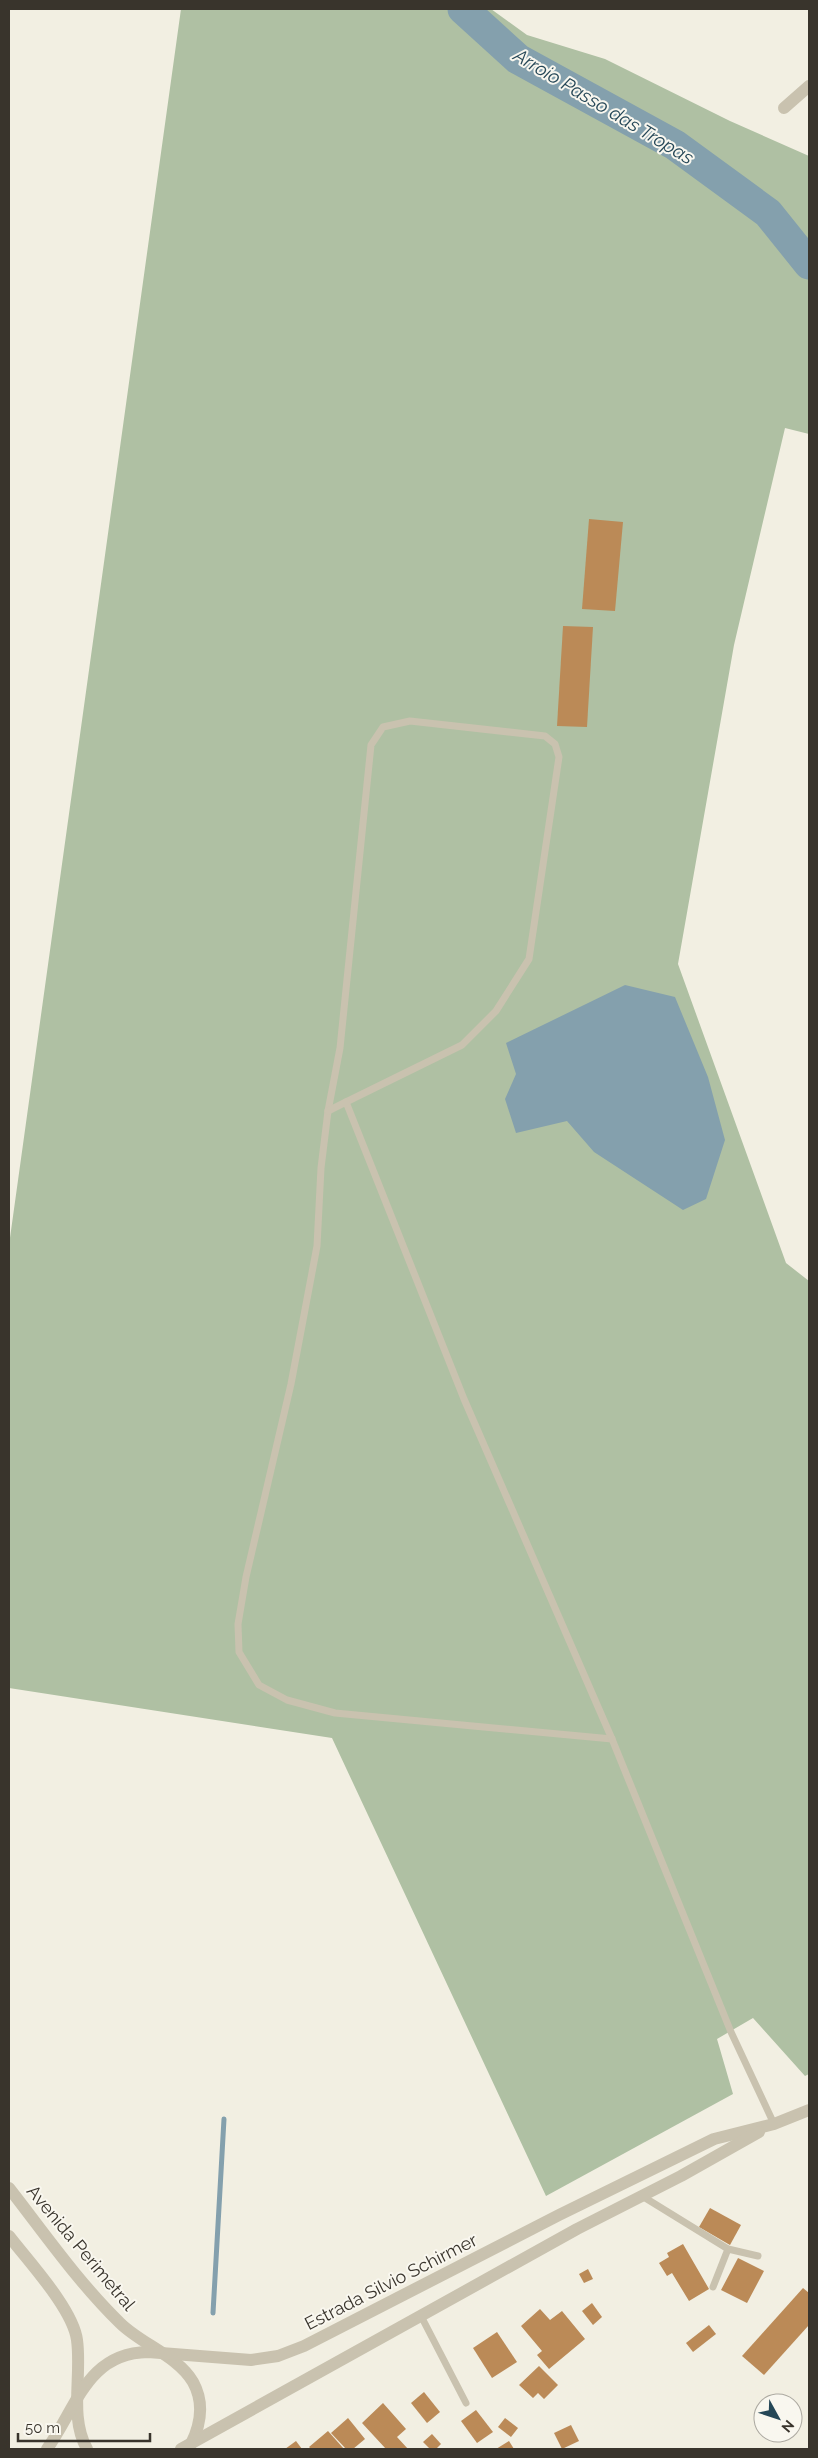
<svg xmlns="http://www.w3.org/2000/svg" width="818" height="2458" viewBox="0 0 818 2458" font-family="Raleway,sans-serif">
	<rect width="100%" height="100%" fill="#f2efe2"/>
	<polygon fill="#afc0a3" points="181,9 491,9 527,35 605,59 730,121 809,156 809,434 785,428 734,645 678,964 786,1263 809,1281 809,2074 805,2076 753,2018 717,2039 733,2094 546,2196 332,1738 9,1688 9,1245"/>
	<polygon fill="#84a0ad" points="625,985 675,997 708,1077 725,1140 706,1199 683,1210 594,1152 567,1121 516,1133 505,1099 516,1074 506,1043"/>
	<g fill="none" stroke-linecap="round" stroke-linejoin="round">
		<polyline stroke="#84a0ad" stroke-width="5" points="213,2313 224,2119"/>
		<polyline stroke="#84a0ad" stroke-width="31" points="463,9 518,59 675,145 768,213 809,264"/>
	</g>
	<g fill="#bb8a57">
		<polygon points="589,519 623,522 615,611 582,609"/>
		<polygon points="563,626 593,627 587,727 557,726"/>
		<polygon points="710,2208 741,2225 730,2245 699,2227"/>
		<polygon points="683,2244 709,2289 689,2301 672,2273 667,2276 659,2263 669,2257 667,2253"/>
		<polygon points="738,2258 764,2271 747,2303 721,2290"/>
		<polygon points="588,2269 593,2279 584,2283 579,2274"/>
		<polygon points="803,2288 809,2293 809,2325 764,2375 742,2356"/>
		<polygon points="592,2303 602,2317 593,2325 582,2311"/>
		<polygon points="540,2309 550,2320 562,2311 585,2339 549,2369 537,2355 542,2351 521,2326"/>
		<polygon points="709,2325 716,2334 693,2352 686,2343"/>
		<polygon points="497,2332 517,2362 492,2378 473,2348"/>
		<polygon points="539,2366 558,2385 544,2399 538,2393 533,2398 519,2385"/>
		<polygon points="424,2392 440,2412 427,2423 411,2403"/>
		<polygon points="383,2403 406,2429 397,2437 408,2449 386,2449 362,2423"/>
		<polygon points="476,2410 493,2432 477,2443 461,2421"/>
		<polygon points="348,2418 365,2439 353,2449 346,2449 331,2433"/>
		<polygon points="505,2418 518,2428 511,2437 498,2427"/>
		<polygon points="571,2425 579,2441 562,2449 554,2433"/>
		<polygon points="328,2431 344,2449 311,2449 309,2447"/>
		<polygon points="432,2434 441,2444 436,2449 430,2449 423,2442"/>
		<polygon points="296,2441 302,2449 285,2449"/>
		<polygon points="509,2441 514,2449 496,2449"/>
	</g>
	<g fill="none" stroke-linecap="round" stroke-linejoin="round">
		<g stroke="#c9c2af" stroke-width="7">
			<polyline points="346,1102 462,1045 496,1011 529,959 559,757 555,744 545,736 410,721 383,727 371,745 340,1048 328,1111 321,1168 317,1246 291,1384 246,1577 238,1624 239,1652 259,1685 287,1700 335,1713 612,1739"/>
			<polyline points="328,1111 346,1102 464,1399 612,1739 731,2032 774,2124"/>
			<polyline points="642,2196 728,2249 758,2256"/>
			<polyline points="713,2287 728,2249"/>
			<polyline points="421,2316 466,2403"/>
		</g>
		<g stroke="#c9c2af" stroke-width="12">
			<polyline points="784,108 809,86"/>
			<path d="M 9,2188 C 45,2234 78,2282 120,2323 C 141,2344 178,2356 193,2382 C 204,2402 201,2424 191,2444"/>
			<path d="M 9,2236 C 29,2262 73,2309 77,2340 C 82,2376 69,2417 87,2449"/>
		</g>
		<g stroke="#c9c2af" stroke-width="12">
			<path d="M 47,2449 C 77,2407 87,2353 148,2352 L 251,2360 L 278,2356 L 304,2346 L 559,2215 L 714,2139 L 774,2124 L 809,2110"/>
			<polyline points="181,2449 577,2229 681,2176 759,2132"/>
		</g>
	</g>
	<g text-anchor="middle" stroke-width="4" stroke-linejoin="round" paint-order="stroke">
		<g font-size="18" fill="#39342c" stroke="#f9f7ef">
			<text transform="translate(81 2248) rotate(50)" y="6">Avenida Perimetral</text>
			<text transform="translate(391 2282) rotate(-27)" y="6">Estrada Silvio Schirmer</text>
		</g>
		<g font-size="19" font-style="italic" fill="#254757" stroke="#f9f7ef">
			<text transform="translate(604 106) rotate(31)" y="7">Arroio Passo das Tropas</text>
		</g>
	</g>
	<rect width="818" height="2458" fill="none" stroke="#39342c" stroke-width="20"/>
	<g transform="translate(778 2418) rotate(130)"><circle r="24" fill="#f9f7ef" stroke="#aca9a1"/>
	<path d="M0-4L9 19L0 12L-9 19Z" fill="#254757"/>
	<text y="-8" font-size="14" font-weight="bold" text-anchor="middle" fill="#39342c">N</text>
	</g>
	<path d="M18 2433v8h132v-8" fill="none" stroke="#39342c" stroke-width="2.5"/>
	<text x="25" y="2433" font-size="15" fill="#39342c" stroke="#f9f7ef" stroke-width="4" paint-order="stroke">50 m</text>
</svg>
